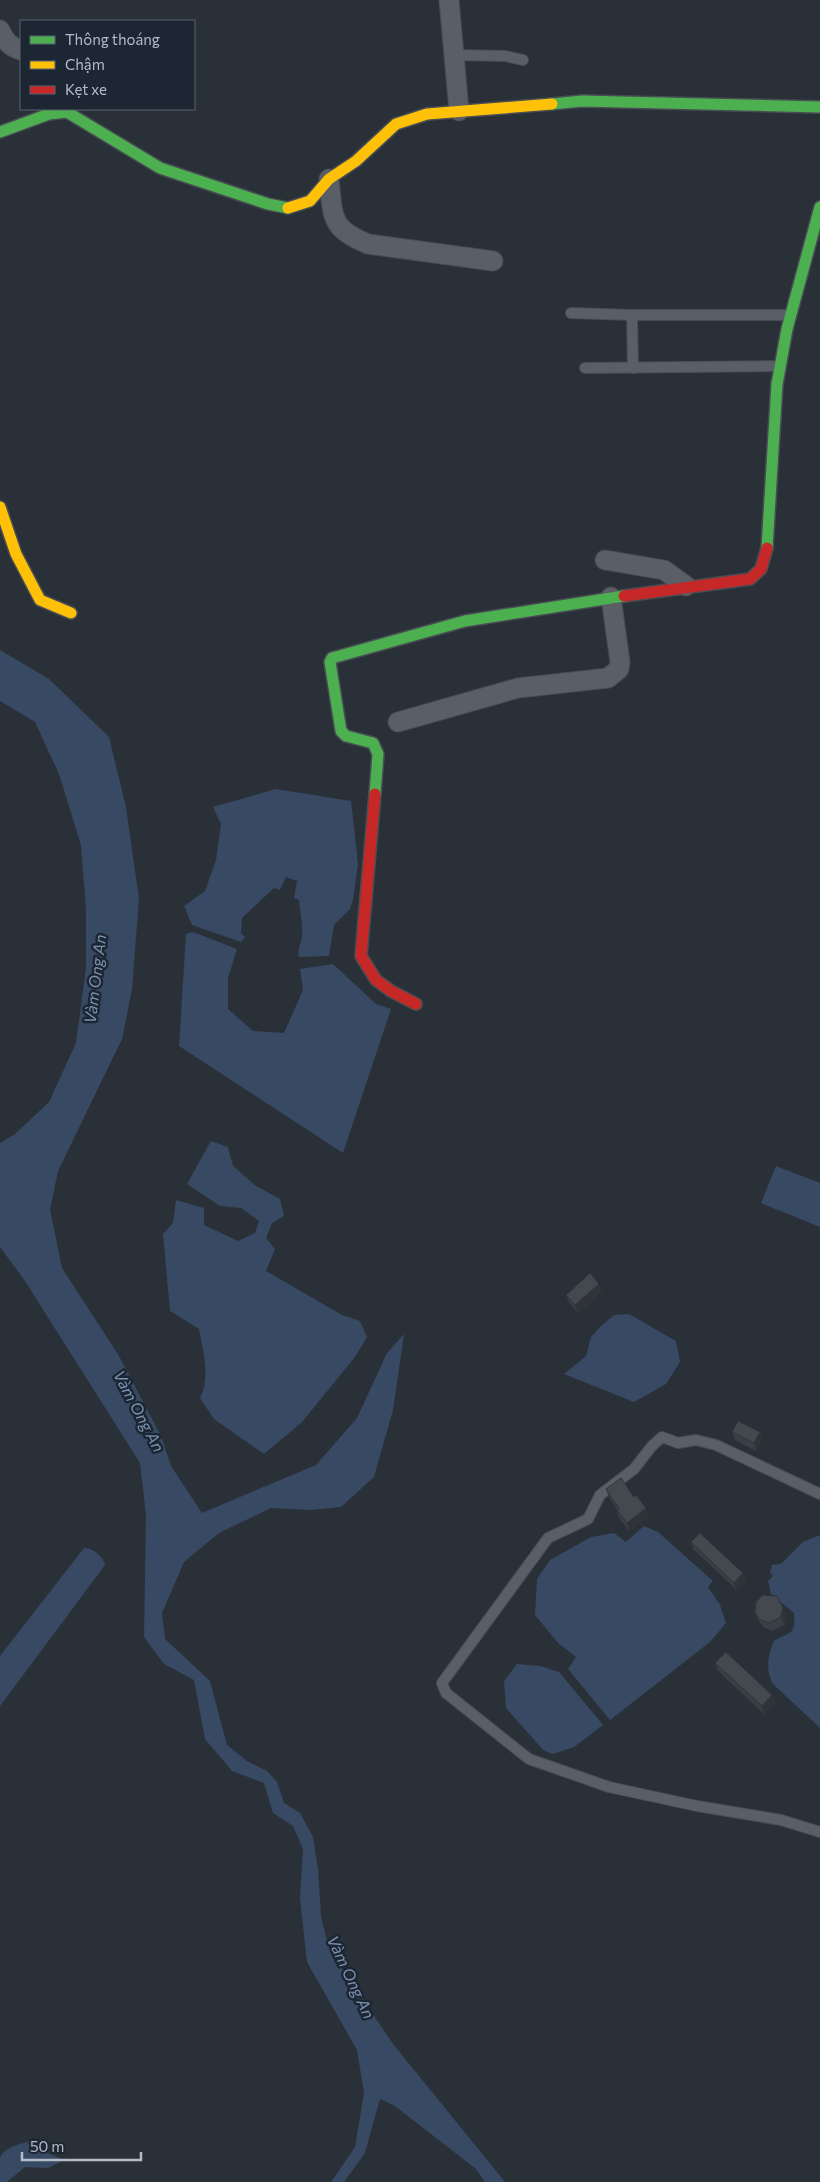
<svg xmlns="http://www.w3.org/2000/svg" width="820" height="2182" viewBox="0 0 820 2182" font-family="Commissioner,sans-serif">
	<rect width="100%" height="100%" fill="#2a3038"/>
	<g fill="#384963">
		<polygon points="0,650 49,679 109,737 126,807 139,899 132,989 122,1039 58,1171 50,1210 62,1268 119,1356 161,1436 171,1466 202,1513 316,1465 357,1418 387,1353 404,1334 393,1410 374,1477 341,1507 310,1510 271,1508 219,1533 184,1562 162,1613 165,1639 210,1681 227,1745 247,1761 267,1771 277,1782 284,1803 300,1813 313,1837 318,1869 321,1917 329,1949 393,2044 505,2182 485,2182 476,2169 395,2106 380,2099 365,2153 344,2182 331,2182 355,2147 364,2093 357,2050 307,1962 300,1898 303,1849 293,1826 273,1813 264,1783 232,1771 205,1739 194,1680 164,1664 144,1637 146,1515 140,1463 25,1281 0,1247 0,1143 15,1134 49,1102 76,1043 86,968 86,910 81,845 59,774 35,722 0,701"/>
		<path d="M 276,789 L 351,801 L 358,864 L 353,900 L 350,909 L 334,925 L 329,956 L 299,957 C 297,949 301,945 302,937 C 303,925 300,911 299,900 L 294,898 L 297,881 L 286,877 L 280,890 L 274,888 L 242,918 L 241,933 L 245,937 L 241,942 L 192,925 L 184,906 L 205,891 L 216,860 L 221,824 L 213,807 Z"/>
		<polygon points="193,932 237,949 228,978 228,1009 253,1031 284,1033 303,990 300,969 333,964 376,1004 391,1009 343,1153 179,1046 186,934"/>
		<path d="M 211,1141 L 228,1147 L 233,1166 L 256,1186 L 280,1199 L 284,1216 L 272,1223 L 266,1238 L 275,1249 L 266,1271 L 342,1315 L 360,1321 L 367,1337 L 355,1357 L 302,1422 L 264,1454 L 214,1419 L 200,1398 C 211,1376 203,1352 199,1329 L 170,1311 L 163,1234 L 173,1223 L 176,1200 L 204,1208 L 204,1225 L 238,1241 L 255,1233 L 259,1221 L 241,1208 L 220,1206 L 187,1184 Z"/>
		<polygon points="776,1166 820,1183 820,1227 761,1203"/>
		<polygon points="629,1314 676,1341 680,1362 666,1384 634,1402 564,1374 586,1356 591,1337 601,1326 614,1315"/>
		<polygon points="644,1526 658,1532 713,1581 708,1587 720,1605 726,1623 710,1642 610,1720 568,1669 576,1657 558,1643 535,1615 537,1579 550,1560 591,1537 614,1533 626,1542"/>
		<path d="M 820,1535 L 820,1728 L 773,1684 C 765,1670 768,1655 774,1641 C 791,1631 796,1635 794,1613 L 771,1594 L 768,1581 L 773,1576 L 770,1572 L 772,1565 L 781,1564 L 803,1542 Z"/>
		<path d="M 84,1548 C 93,1548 103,1556 105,1565 L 0,1706 L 0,1656 Z"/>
		<polygon points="517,1664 540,1666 559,1672 603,1725 574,1747 553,1754 543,1750 506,1708 504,1681"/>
		<path d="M 38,2140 L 43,2151 L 64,2160 L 48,2168 L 25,2167 L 7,2182 L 0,2182 C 0,2175 0,2164 0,2158 C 4,2146 26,2142 38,2140 Z"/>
	</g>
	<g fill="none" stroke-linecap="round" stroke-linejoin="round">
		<g stroke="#484c53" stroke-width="12">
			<g id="lane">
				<polyline points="454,55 505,56 523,60"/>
				<polyline points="571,313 632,315"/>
				<polyline points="585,368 780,366"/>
				<polyline points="633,368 632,315 790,315"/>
				<polyline points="820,1494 716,1445 696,1440 678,1443 662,1437 652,1446 634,1469 600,1495 588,1519 548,1538 442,1683 446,1693 529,1759 609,1787 697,1806 781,1820 820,1832"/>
			</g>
		</g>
		<g stroke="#484c53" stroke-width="21">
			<g id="street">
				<polyline points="449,0 459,111"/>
				<path d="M 0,30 C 5,41 10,47 21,50"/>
				<path d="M 329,179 C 333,217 330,229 368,244 L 493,261"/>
				<polyline points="605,560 664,570 686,586"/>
				<polyline points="398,722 518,688 608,678 619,669 620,662 611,597"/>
			</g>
		</g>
		<g stroke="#484c53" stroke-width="14">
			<g id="fast">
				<polyline points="552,104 582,101 820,107"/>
				<polyline points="0,132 49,114 67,112 160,168 268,204 288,208"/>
				<polyline points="767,548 777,384 787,329 820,207"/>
				<polyline points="375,794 378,754 373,743 346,736 341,731 330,662 332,658 465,621 624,596"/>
			</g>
		</g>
		<g stroke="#484c53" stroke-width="14">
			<g id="slow">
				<polyline points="288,208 310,201 329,179 356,161 396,124 427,114 552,104"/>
				<polyline points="0,507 16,554 40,600 71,613"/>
			</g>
		</g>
		<g stroke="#484c53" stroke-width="14">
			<g id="jam">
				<polyline points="624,596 750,579 761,569 767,548"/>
				<polyline points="375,794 361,956 376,980 391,991 416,1004"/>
			</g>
		</g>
		<use href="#lane" stroke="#5a5e66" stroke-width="10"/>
		<use href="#street" stroke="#5a5e66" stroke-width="19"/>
		<use href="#fast" stroke="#4caf50" stroke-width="11"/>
		<use href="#slow" stroke="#ffc107" stroke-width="11"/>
		<use href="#jam" stroke="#c62828" stroke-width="11"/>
	</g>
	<g fill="#3a3f45">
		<polygon points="602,1292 578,1313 569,1302 566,1295"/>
		<polygon points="732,1432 762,1440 756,1451 735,1440"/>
		<polygon points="606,1489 634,1497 649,1516 629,1531 619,1518 617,1510 609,1497"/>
		<polygon points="691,1542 743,1573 746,1580 737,1590 693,1549"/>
		<polygon points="755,1612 786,1616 784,1625 772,1631 763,1627 758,1619"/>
		<polygon points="715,1663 775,1703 764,1714 718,1671"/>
	</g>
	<g fill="#303338">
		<polygon points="599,1284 602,1292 578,1313 575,1305"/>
		<polygon points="760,1432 762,1440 756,1451 754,1443"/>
		<polygon points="646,1508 649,1516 629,1531 627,1523"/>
		<polygon points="743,1573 746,1580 737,1590 734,1583"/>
		<polygon points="783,1608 786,1616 784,1625 781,1617"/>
		<polygon points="772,1695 775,1703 764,1714 762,1706"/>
	</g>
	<g fill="#444950" stroke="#303338">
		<polygon points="590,1273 599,1284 575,1305 566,1295"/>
		<polygon points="738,1421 760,1432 754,1443 732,1432"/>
		<polygon points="621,1478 634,1497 636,1495 646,1508 627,1523 617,1510 619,1509 606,1489"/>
		<polygon points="700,1533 743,1573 734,1583 691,1542"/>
		<polygon points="763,1595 777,1596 783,1608 781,1617 769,1623 760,1620 755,1612 756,1602"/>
		<polygon points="726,1652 772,1695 762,1706 715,1663"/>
	</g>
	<g text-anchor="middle" stroke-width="5" stroke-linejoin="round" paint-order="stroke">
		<g font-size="16" font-style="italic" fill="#7c92b1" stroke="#1d2633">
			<text transform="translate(95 979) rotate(-83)" y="6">Vàm Ong An</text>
			<text transform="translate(139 1411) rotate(62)" y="6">Vàm Ong An</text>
			<text transform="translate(351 1977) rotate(65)" y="6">Vàm Ong An</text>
		</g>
	</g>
	<rect x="20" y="20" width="175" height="90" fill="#1d2633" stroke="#59626f"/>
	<rect x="30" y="36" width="25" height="8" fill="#4caf50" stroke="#59626f"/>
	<text x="65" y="45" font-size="15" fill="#b4bcc9">Thông thoáng</text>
	<rect x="30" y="61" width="25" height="8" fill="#ffc107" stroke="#59626f"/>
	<text x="65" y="70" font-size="15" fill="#b4bcc9">Chậm</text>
	<rect x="30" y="86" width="25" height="8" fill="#c62828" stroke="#59626f"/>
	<text x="65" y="95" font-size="15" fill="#b4bcc9">Kẹt xe</text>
	<path d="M22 2152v8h119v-8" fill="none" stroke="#b4bcc9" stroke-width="2.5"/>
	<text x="30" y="2152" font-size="15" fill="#b4bcc9" stroke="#1d2633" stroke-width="4" paint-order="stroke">50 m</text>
</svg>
